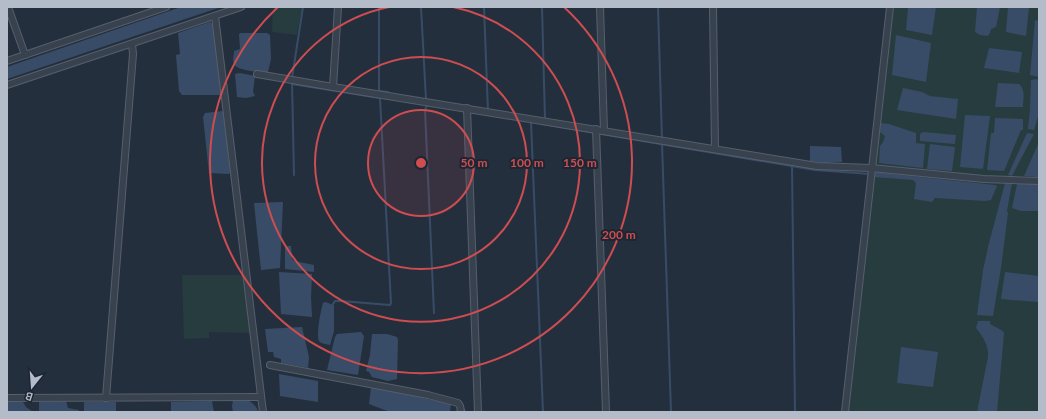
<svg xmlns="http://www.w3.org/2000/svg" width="1046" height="419" viewBox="0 0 1046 419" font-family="Lato,sans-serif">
	<rect width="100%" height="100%" fill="#242f3e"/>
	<g fill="#263c3f">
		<polygon points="273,7 302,7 297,35 272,32"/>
		<polygon points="893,7 1039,7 1039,177 1024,176 1000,177 874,166"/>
		<polygon points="873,171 1039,183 1039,412 847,412"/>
		<polygon points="182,275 243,275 250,333 209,332 209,338 184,339"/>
	</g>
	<g fill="#394c67">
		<polygon points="181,7 221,7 7,79 7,67"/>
		<polygon points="908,7 936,7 932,35 906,30"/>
		<polygon points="977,7 1000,7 996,27 991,29 990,33 988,36 980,35 975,32"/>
		<polygon points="1008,7 1029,7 1026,36 1006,32"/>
		<polygon points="1035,20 1039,21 1039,77 1030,75"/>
		<polygon points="210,22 213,24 222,95 182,95 179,91 176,55 180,54 178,33"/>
		<path d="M 241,33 L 267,33 L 270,35 L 271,59 L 268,72 L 267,73 C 259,72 238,71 234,64 C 232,60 234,55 234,51 L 240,49 L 239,34 Z"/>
		<polygon points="896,35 931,43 926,82 892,75"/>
		<polygon points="989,48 1022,52 1019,73 984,68"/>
		<polygon points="240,73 255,76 253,92 255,96 246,98 237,97 235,74"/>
		<polygon points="1036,79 1039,80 1039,113 1034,130 1028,129 1030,110 1031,80"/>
		<path d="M 998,83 L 1019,84 C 1026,90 1023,99 1023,107 L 995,107 Z"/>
		<polygon points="903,88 922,92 930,96 958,99 956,119 897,110"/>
		<polygon points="223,111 224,112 230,172 229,174 209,173 203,117 205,113"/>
		<polygon points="965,115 990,116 983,169 960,167"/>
		<polygon points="995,118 1023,119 1023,130 1021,130 1004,171 987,170 991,133 994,133"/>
		<polygon points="881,123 889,124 916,133 916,143 925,144 923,168 879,163 880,146 883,142 885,136 880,132"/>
		<polygon points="923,132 956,135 955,144 920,141 920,134"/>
		<polygon points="1027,133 1034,134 1012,176 1008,175"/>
		<polygon points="1039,142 1039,177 1024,176"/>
		<polygon points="930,144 955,147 952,171 927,169"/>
		<polygon points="810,146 841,147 842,162 825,163 810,161"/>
		<polygon points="874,172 995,185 997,186 991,200 985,201 935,198 932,202 914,199 916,183 913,180 874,177"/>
		<polygon points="1005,183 1012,183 1007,211 1008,213 1001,268 993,316 977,315 983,270 989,243"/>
		<polygon points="1017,184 1039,184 1039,211 1021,211 1012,208"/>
		<polygon points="283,202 280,268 261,270 254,203"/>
		<polygon points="285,246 291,246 292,259 294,261 314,265 314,272 285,269"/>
		<polygon points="279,272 312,274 311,297 312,317 281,314"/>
		<polygon points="1005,272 1039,276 1038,302 1001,299"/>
		<path d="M 325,302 L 334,305 L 334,331 L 330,345 C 327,344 321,344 319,341 C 316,334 321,310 323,303 Z"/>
		<path d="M 978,321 L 990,321 L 990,324 L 1003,331 L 1004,333 L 997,412 L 977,412 L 988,357 C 989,345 983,337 976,328 Z"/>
		<polygon points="302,327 309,357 308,368 281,363 281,359 274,357 273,352 268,352 265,329"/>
		<polygon points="361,332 364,336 358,375 327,370 335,337 337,334"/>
		<polygon points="372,334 387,334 397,337 398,340 397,379 388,381 372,377 369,372 366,371 370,355"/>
		<polygon points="901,347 938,352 933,387 897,383"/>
		<polygon points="279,374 318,381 318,402 280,396"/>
		<polygon points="371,387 451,404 450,412 390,412 369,404"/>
		<path d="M 248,400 C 253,404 257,406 258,412 L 233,412 L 232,406 L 233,401 Z"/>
		<polygon points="66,401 68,408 79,410 79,412 39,412 39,402"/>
		<polygon points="212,401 214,412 171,412 171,402"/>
		<polygon points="7,402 23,402 26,407 33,412 7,412"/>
		<rect x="84" y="402" width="32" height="10"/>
	</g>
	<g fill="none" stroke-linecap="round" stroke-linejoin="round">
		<g stroke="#394c67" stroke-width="2">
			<polyline points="379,7 379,91 388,92 388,94"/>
			<polyline points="421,7 426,100"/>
			<polyline points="484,7 488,112"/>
			<polyline points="542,7 545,120"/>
			<polyline points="658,7 662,139"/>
			<polyline points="292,78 303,7"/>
			<polyline points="292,82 294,175"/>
			<polyline points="292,84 380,98"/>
			<polyline points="429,106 427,105 425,110 434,313"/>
			<polyline points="531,122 543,412"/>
			<polyline points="542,124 815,170 870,174"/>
			<polyline points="662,143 671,412"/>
			<polyline points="792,165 795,412"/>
			<polyline points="333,304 335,301 341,301 390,305 391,303 380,98 384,98"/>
			<polyline points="446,397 461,402 465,412"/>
		</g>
		<g stroke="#565f6c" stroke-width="8">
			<g id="street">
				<polyline points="8,7 25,55"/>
				<polyline points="338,7 333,87 817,166 871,168 984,179 1039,181"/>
				<polyline points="600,7 604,131"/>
				<polyline points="713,7 715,149"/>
				<polyline points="215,16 263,412"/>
				<polyline points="7,61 166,7"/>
				<polyline points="257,74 333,87"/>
				<polyline points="7,85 241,7"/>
				<polyline points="467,108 478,412"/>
				<polyline points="596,129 606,412"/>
				<polyline points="270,365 428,395 458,403 460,406 461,412"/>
				<polyline points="7,398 261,397"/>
				<polyline points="106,398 133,54 132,44"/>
				<polyline points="845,412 890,7"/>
			</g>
		</g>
		<use href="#street" stroke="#38414e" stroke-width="6"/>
	</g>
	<circle cx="421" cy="163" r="53" fill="#ce4d50" fill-opacity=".12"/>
	<g fill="none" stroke="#ce4d50" stroke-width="2">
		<circle cx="421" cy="163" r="53"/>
		<circle cx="421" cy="163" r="106"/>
		<path d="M453 7A159 159 0 1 1 389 7"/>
		<path d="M564 7A211 211 0 1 1 278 7"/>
	</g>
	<circle cx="421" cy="163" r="6" fill="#ce4d50" stroke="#1d2633" stroke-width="2"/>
	<g font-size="12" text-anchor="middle" font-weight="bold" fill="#ce4d50" stroke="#1d2633" stroke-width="4" stroke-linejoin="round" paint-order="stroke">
		<text x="474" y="167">50 m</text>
		<text x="527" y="167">100 m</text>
		<text x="580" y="167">150 m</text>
		<text x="619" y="239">200 m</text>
	</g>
	<rect width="1046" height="419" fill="none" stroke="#b4bcc9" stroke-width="16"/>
	<g transform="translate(32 387) rotate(197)" stroke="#1d2633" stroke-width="3" paint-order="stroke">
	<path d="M0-3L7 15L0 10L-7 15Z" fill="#b4bcc9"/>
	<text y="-6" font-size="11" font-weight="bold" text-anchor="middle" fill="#b4bcc9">B</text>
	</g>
</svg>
